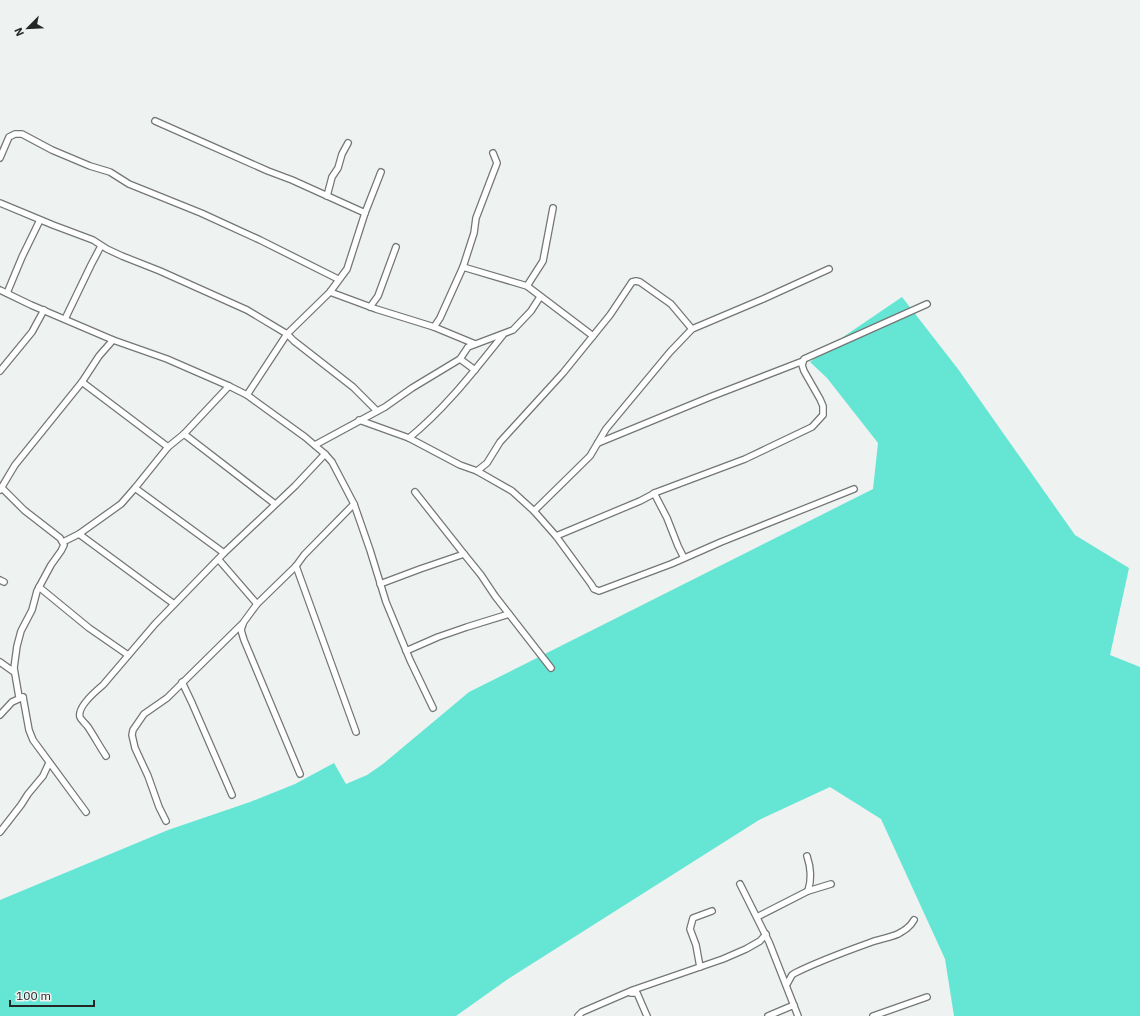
<svg xmlns="http://www.w3.org/2000/svg" width="1140" height="1016" viewBox="0 0 1140 1016" font-family="'IBM Plex Sans',sans-serif">
	<rect width="100%" height="100%" fill="#eef2f1"/>
	<polygon fill="#65e6d4" points="902,297 958,369 1075,535 1129,568 1110,655 1140,667 1140,1016 954,1016 945,959 881,819 830,787 759,820 508,979 456,1016 0,1016 0,900 168,830 250,802 295,784 334,763 346,784 367,775 383,764 469,692 873,489 878,443 827,378 810,362 846,335"/>
	<g fill="none" stroke-linecap="round" stroke-linejoin="round">
		<g stroke="#727675" stroke-width="8">
			<g id="minor">
				<polyline points="155,121 268,171 292,180 365,213"/>
				<polyline points="0,158 9,137 15,134 22,134 52,150 90,166 110,172 129,184 201,213 260,240 338,279"/>
				<polyline points="327,196 332,177 338,168 342,154 348,143"/>
				<polyline points="0,203 53,225 93,240 107,249 122,256 160,271 247,310 287,334 294,341 353,387 377,411"/>
				<polyline points="463,267 474,233 476,218 497,163 493,153"/>
				<polyline points="527,286 543,261 553,208"/>
				<polyline points="0,290 31,305 113,340 167,359 229,386 247,395 305,437 325,454 332,462 354,504 370,550 386,602 410,660 433,708"/>
				<polyline points="330,292 376,309 434,327 440,318 463,267 527,286 593,336"/>
				<polyline points="7,293 22,257 40,220"/>
				<polyline points="370,307 378,296 396,247"/>
				<polyline points="65,319 91,265 101,246"/>
				<polyline points="434,327 475,344"/>
				<polyline points="460,359 475,370"/>
				<polyline points="0,371 32,332 44,310"/>
				<polyline points="82,382 168,447"/>
				<polyline points="247,395 287,334 330,292 347,269 365,213 381,172"/>
				<polyline points="359,420 409,438 460,465 477,471 512,491 534,511 590,456 606,429 670,352 692,329 763,299 829,269"/>
				<polyline points="184,434 275,504"/>
				<path d="M 409,438 C 445,409 474,371 503,335"/>
				<polyline points="598,443 710,397 803,361"/>
				<polyline points="315,445 385,407 412,388 460,359 468,347 513,330 531,311 540,297"/>
				<polyline points="477,471 487,463 500,442 563,373 610,315 632,282 636,281 640,282 671,304 692,329"/>
				<polyline points="135,488 224,553"/>
				<polyline points="0,490 15,465 82,382 99,356 113,340"/>
				<polyline points="654,493 667,518 678,546 684,558"/>
				<polyline points="534,511 556,536 561,534 640,501 657,492 745,459 812,427 823,415 823,406 820,399 804,371 802,365 804,359 927,304"/>
				<polyline points="79,534 174,604"/>
				<polyline points="556,536 591,584 594,589 599,591 671,564 721,542 854,489"/>
				<polyline points="63,542 79,534 121,504 135,488 168,447 184,434 229,386"/>
				<polyline points="464,554 481,575 495,596 551,668"/>
				<polyline points="219,560 257,604"/>
				<polyline points="296,566 356,732"/>
				<polyline points="0,580 4,582"/>
				<polyline points="380,584 420,569 464,554 415,492"/>
				<polyline points="39,587 89,628 128,655"/>
				<polyline points="243,624 241,630 244,640 300,774"/>
				<polyline points="406,651 438,637 467,627 509,614"/>
				<polyline points="0,662 14,672"/>
				<polyline points="182,682 192,703 232,795"/>
				<polyline points="23,697 29,730 33,740 86,812"/>
				<polyline points="0,715 12,702 23,697 19,697 14,668 17,646 21,631 32,610 37,591 51,565 61,551 64,545 60,538 24,510 2,488"/>
				<path d="M 106,756 C 100,747 94,736 88,727 C 86,724 81,720 80,717 C 77,707 97,690 103,685 L 155,624 L 224,553 L 295,486 L 325,454"/>
				<polyline points="166,821 159,807 148,776 135,748 132,735 133,730 144,714 167,698 243,623 257,604 296,566 304,555 354,504"/>
				<polyline points="0,832 21,805 28,794 43,776 49,763"/>
				<path d="M 807,856 C 811,868 812,879 808,891"/>
				<polyline points="740,884 769,942 798,1016"/>
				<polyline points="757,917 808,891 831,884"/>
				<polyline points="700,967 696,945 690,929 693,918 712,911"/>
				<path d="M 787,984 L 792,975 L 795,973 C 819,961 844,952 869,943 C 879,939 889,938 898,934 C 905,930 910,927 914,920"/>
				<polyline points="631,993 637,993 647,1016"/>
				<polyline points="578,1016 582,1012 633,990 723,959 746,949 760,941 766,934"/>
				<polyline points="768,1016 794,1005"/>
				<polyline points="873,1016 927,997"/>
			</g>
		</g>
		<use href="#minor" stroke="#fff" stroke-width="5.5"/>
	</g>
	<g transform="translate(28 28) rotate(246)" stroke="#eef2f1" stroke-width="3" paint-order="stroke">
	<path d="M0-3L7 15L0 10L-7 15Z" fill="#252626"/>
	<text y="-6" font-size="11" font-weight="bold" text-anchor="middle" fill="#252626">N</text>
	</g>
	<path d="M10 1000v6h84v-6" fill="none" stroke="#252626" stroke-width="2"/>
	<text x="16" y="1000" font-size="12" fill="#252626" stroke="#eef2f1" stroke-width="3" paint-order="stroke">100 m</text>
</svg>
